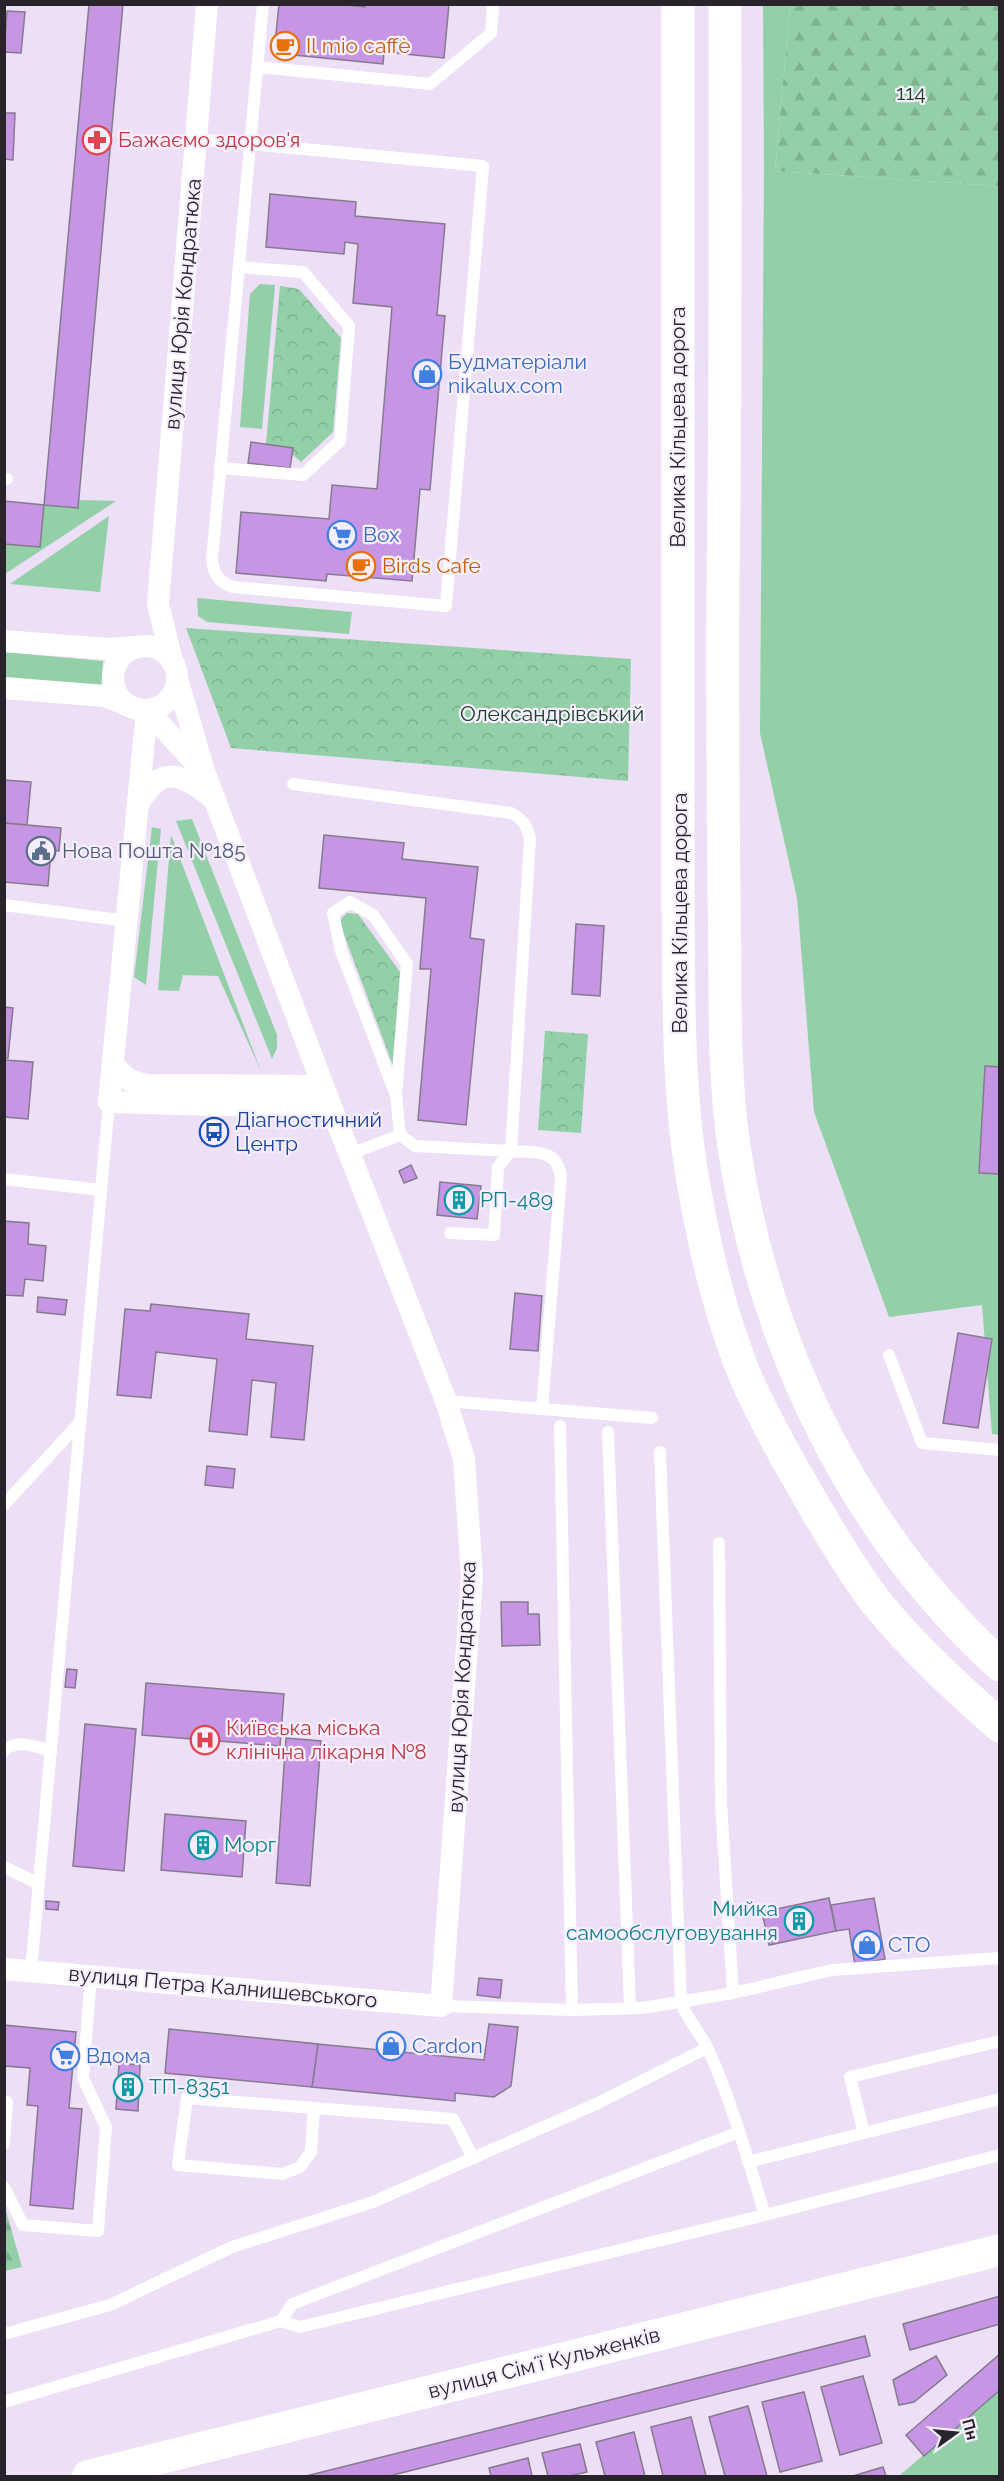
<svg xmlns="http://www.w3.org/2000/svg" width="1004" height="2481" viewBox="0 0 1004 2481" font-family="Raleway,sans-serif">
	<defs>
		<pattern id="forest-firs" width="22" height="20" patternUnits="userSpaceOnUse" patternTransform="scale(1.5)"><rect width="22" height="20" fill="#93d0a8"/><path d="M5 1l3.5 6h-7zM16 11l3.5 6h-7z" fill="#7fb291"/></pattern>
		<pattern id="park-crowns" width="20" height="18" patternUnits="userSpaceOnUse" patternTransform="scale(1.5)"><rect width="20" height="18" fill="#93d0a8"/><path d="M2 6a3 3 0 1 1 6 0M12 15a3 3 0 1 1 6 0" fill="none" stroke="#7fb291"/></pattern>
	</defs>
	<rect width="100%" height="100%" fill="#ecdff6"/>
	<g fill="#93d0a8">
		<polygon points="763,5 790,5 775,171 999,186 999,1435 992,1434 982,1305 889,1317 814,1112 797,898 760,733 764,169"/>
		<polygon points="260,284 275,285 262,429 240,427 250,294"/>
		<polygon points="79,500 116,501 5,574 5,544 40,547 44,505 78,508"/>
		<polygon points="109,516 100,592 10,584"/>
		<polygon points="197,598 352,612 349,634 207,622 198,616"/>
		<polygon points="4,652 103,661 101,691 5,683"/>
		<polygon points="192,819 277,1035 277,1048 272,1059 176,821"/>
		<polygon points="152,827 161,829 146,985 134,977"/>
		<polygon points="171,835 261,1071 218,976 183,975 179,991 158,990"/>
		<polygon points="999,2390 999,2476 899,2476"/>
	</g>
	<g fill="url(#forest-firs)">
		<polygon points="790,5 999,5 999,186 775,171"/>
		<polygon points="4,2204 22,2267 5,2271 4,2271"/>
	</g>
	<g fill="url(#park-crowns)">
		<polygon points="280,286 299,289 341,338 333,432 301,462 292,454 293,448 266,444"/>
		<polygon points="186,628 631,659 628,781 231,748"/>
		<polygon points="347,913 358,914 400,972 395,1071 339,921"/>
		<polygon points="545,1031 588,1034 581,1133 538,1130"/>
	</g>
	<g fill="#c696e4" stroke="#867a8e" stroke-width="1.5">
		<polygon points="89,4 123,4 78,508 44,505"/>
		<polygon points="279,4 338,4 365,7 365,4 449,4 444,58 384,52 383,64 274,53"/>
		<polygon points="7,11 25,12 21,53 4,52"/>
		<polygon points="4,113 15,113 13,160 4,159"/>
		<polygon points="270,194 356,202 355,216 445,224 437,315 445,316 430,490 420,489 412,581 327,574 326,581 236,573 241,512 329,519 332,485 377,489 392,307 353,303 358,244 345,242 344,254 266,247"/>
		<polygon points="251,442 293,448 290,468 248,463"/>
		<polygon points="4,501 44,505 40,547 4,544"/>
		<polygon points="4,780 31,782 27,825 4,823"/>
		<polygon points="4,823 61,828 59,851 51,850 48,886 4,882"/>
		<polygon points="324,835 404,843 402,859 478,867 470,938 484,940 466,1125 418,1120 431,969 420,969 426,898 319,888"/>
		<polygon points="576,924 604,926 600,996 572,994"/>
		<polygon points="4,1007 13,1008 8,1058 4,1058"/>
		<polygon points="4,1060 33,1062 28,1119 4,1117"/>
		<polygon points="985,1066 1000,1067 1000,1174 979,1173"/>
		<polygon points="411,1165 417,1178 404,1183 399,1171"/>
		<polygon points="440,1182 481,1186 477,1219 437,1215"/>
		<polygon points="4,1221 29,1223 28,1244 46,1246 43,1281 25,1279 23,1296 4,1295"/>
		<polygon points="515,1293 542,1296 538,1351 510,1349"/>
		<polygon points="38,1297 67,1300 65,1315 37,1312"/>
		<polygon points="151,1304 249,1314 246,1339 313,1346 304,1440 271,1437 276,1383 252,1380 247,1435 209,1431 217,1359 156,1352 151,1398 117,1395 125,1309 150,1311"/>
		<polygon points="958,1333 992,1339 978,1428 943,1423"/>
		<polygon points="207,1466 235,1469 233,1488 205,1485"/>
		<polygon points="501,1602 528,1602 528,1614 539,1614 540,1645 502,1646"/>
		<polygon points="67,1669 77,1670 75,1688 65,1687"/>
		<polygon points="146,1683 284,1694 280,1746 142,1735"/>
		<polygon points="85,1724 136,1729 124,1871 73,1866"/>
		<polygon points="286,1738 321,1741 310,1886 276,1883"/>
		<polygon points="165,1814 246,1821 242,1877 161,1870"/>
		<polygon points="829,1898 836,1931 769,1945 762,1912"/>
		<polygon points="874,1898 885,1959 855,1965 849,1929 836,1931 831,1905"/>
		<polygon points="46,1901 59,1902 58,1910 46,1909"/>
		<polygon points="479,1978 502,1980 500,1998 477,1995"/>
		<polygon points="489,2024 518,2027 511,2086 494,2097 455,2093 455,2101 312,2087 318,2044 484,2060"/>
		<polygon points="4,2025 76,2032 69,2108 82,2109 73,2209 30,2205 38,2106 27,2105 30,2068 4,2066"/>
		<polygon points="169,2029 318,2044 312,2087 165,2073"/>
		<polygon points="119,2063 140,2065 138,2111 116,2109"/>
		<polygon points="1000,2296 1000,2324 910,2350 903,2324"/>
		<polygon points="865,2336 870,2356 389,2476 306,2476"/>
		<polygon points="1000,2354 1000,2390 924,2456 906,2435"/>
		<polygon points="936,2356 947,2375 914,2402 899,2405 893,2380"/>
		<polygon points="863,2376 882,2443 840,2455 821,2387"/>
		<polygon points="804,2392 822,2461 780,2472 762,2402"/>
		<polygon points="748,2406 767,2476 725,2476 709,2417"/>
		<polygon points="691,2417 706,2476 663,2476 651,2427"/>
		<polygon points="634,2432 645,2476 605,2476 596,2442"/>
		<polygon points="580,2444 587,2472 570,2476 548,2476 542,2453"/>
		<polygon points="528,2458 532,2476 491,2476 489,2468"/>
		<polygon points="883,2467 886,2476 853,2476"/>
	</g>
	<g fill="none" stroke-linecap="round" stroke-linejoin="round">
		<g stroke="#fff" stroke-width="12">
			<polyline points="258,67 430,84 491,33 493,4"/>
			<path d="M 197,139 L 483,166 L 446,606 L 233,587 C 219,582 214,575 212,560 C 228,375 247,190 263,4"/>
			<polyline points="220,468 303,475 340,441 349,326 303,272 239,267"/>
			<polyline points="4,479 7,479"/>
			<path d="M 293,784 L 511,813 C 523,819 527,826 530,839 L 511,1151 L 415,1146 L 400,1135"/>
			<polyline points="4,905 127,921"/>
			<polyline points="396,1095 341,951 333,913 350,902 373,915 407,964 396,1095 400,1135"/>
			<polyline points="350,1154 400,1135"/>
			<polyline points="4,1179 101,1190"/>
			<path d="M 450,1233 L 494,1235 L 498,1167 L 511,1151 C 535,1153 557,1148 561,1177 L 542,1409"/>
			<polyline points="889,1355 922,1443 1000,1450"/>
			<polyline points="446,1401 652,1418"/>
			<polyline points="560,1426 572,2010"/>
			<polyline points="608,1432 630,2008"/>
			<path d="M 660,1452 L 681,2002 C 687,2020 700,2032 708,2049 C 732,2102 748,2160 765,2215"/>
			<polyline points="4,1505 81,1421"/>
			<polyline points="719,1543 721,1803 733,1993"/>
			<path d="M 4,1751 C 17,1738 36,1747 51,1751"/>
			<polyline points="4,1867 39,1884"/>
			<polyline points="31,1971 109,1102"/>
			<polyline points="441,2006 572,2010 642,2008 733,1993 832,1970 1000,1958"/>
			<polyline points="314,2108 311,2152 300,2167 283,2174 178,2165 187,2098 453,2119 473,2158"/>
			<polyline points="864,2133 850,2077 1000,2041"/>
			<polyline points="4,2144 7,2102"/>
			<polyline points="748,2162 1000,2099"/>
			<polyline points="4,2187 23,2225 98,2231 106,2127 83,2078 91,1976"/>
			<polyline points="281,2321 292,2304 739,2132"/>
			<polyline points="4,2334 110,2305 232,2247 373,2202 596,2104 707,2048"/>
			<polyline points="4,2402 281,2321 300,2327 765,2215 1000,2155"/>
		</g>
		<g stroke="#fff" stroke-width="22">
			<polyline points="4,641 108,649 137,647"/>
			<circle cx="145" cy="678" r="32"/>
			<polyline points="172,661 158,604 207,4"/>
			<polyline points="4,688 105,696 130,706"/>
			<polyline points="147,710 109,1102 217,1105 330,1104"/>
			<polyline points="147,710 200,768"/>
			<path d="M 139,803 C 163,761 183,776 215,799"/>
			<polyline points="113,1065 129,1080 145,1085 323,1086"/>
			<polyline points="4,1969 441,2006 472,1577 464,1459 446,1401 330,1104 205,774 177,679"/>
		</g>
		<polyline stroke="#fff" stroke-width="32" points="88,2476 1000,2250"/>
		<g stroke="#fff" stroke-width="33">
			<path d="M 678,4 L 678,901 C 679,996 677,1093 694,1187 C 706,1254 722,1324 750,1387 C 768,1425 788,1461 809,1497 C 829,1532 851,1569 876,1602 C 913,1648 956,1687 1000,1726"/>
			<path d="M 725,4 C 725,197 726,389 723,581 C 722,685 723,790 724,895 C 726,978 722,1064 734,1147 C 764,1344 852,1530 1000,1665"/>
		</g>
	</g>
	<defs>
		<g id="cafe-ring" transform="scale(1.5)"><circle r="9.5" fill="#f6eefc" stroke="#e8710a" stroke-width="1.5"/><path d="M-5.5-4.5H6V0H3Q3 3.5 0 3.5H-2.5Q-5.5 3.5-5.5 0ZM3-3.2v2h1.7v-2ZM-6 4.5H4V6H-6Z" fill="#e8710a"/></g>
		<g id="pharmacy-ring" transform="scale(1.5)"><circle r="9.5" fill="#f6eefc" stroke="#e0444e" stroke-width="1.5"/><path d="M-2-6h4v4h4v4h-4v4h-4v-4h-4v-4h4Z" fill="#e0444e"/></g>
		<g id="shop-ring" transform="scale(1.5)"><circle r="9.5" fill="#f6eefc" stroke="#3f7fe0" stroke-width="1.5"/><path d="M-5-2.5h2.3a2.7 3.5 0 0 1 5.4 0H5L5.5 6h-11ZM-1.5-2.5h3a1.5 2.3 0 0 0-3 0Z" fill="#3f7fe0"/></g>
		<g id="supermarket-ring" transform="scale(1.5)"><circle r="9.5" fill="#f6eefc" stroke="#3f7fe0" stroke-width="1.5"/><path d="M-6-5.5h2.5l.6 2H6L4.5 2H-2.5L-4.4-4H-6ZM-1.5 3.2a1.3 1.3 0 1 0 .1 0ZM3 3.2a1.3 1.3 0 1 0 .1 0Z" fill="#3f7fe0"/></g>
		<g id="civic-ring" transform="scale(1.5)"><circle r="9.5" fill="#f6eefc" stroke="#5c6f8a" stroke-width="1.5"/><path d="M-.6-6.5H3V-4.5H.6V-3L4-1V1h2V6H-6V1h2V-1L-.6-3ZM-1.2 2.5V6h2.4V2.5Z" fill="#5c6f8a"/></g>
		<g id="bus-ring" transform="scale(1.5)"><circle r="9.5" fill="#f6eefc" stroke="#1a4fb4" stroke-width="1.5"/><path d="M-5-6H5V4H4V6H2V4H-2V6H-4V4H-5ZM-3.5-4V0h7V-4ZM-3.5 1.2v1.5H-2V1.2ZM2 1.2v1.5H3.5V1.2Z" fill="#1a4fb4"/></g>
		<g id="building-ring" transform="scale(1.5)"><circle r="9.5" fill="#f6eefc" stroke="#0f9aa8" stroke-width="1.5"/><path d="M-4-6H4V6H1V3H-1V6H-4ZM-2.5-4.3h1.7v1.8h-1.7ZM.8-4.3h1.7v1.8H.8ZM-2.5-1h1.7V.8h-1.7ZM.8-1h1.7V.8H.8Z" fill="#0f9aa8"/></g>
		<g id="hospital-ring" transform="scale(1.5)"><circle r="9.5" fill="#f6eefc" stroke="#e0444e" stroke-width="1.5"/><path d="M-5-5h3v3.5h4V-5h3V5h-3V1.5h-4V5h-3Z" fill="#e0444e"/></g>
	</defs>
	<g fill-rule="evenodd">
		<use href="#cafe-ring" x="285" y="46"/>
		<use href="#pharmacy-ring" x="97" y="140"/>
		<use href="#shop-ring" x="427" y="374"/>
		<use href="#supermarket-ring" x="342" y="535"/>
		<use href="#cafe-ring" x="361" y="566"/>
		<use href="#civic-ring" x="41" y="851"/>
		<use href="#bus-ring" x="214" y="1132"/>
		<use href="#building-ring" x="459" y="1200"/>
		<use href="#hospital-ring" x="205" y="1740"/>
		<use href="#building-ring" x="203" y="1845"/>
		<use href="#building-ring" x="799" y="1921"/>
		<use href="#shop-ring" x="867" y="1945"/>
		<use href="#shop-ring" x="391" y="2046"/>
		<use href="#supermarket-ring" x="65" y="2056"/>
		<use href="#building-ring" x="128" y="2087"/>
	</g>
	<g text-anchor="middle" stroke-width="4.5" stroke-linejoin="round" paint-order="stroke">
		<g font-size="21" fill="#c56008" stroke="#f6eefc" text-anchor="start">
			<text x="306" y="53">Il mio caffè</text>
			<text x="382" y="573">Birds Cafe</text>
		</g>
		<g font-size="21" fill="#1b422b" stroke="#f6eefc">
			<text x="911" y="100">114</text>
			<text x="552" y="721">Олександрівський</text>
		</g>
		<g font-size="21" fill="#be3a42" stroke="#f6eefc" text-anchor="start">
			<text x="118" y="147">Бажаємо здоров'я</text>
			<text x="226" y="1735">Київська міська<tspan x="226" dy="24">клінічна лікарня №8</tspan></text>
		</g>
		<g font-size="21" fill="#29242c" stroke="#f6eefc">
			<text transform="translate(183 304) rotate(-85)" y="7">вулиця Юрія Кондратюка</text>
			<text transform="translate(678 427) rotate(-90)" y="7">Велика Кільцева дорога</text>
			<text transform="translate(680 913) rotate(-90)" y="7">Велика Кільцева дорога</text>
			<text transform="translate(462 1687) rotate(-87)" y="7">вулиця Юрія Кондратюка</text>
			<text transform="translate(223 1987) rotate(5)" y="7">вулиця Петра Калнишевського</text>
			<text transform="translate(544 2363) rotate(-14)" y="7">вулиця Сімʼї Кульженків</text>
		</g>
		<g font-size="21" fill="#366cbe" stroke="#f6eefc" text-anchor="start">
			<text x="448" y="369">Будматеріали<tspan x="448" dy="24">nikalux.com</tspan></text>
			<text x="363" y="542">Box</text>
			<text x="888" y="1952">СТО</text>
			<text x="412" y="2053">Cardon</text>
			<text x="86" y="2063">Вдома</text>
		</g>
		<g font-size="21" fill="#4e5e75" stroke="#f6eefc" text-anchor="start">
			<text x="62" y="858">Нова Пошта №185</text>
		</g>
		<g font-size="21" fill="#164399" stroke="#f6eefc" text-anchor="start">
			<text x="235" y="1127">Діагностичний<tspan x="235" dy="24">Центр</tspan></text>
		</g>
		<g font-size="21" fill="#0d838f" stroke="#f6eefc" text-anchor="start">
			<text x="480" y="1207">РП-489</text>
			<text x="224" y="1852">Морг</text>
			<text x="778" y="1916" text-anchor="end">Мийка<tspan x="778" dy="24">самообслуговування</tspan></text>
			<text x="149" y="2094">ТП-8351</text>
		</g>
	</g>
	<rect width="1004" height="2481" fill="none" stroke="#29242c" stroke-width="12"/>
	<g transform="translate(956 2433) rotate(75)" stroke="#f6eefc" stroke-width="4.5" paint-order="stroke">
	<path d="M0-4.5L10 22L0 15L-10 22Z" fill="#29242c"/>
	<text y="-9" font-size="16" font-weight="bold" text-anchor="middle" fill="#29242c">Пн</text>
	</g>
</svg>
